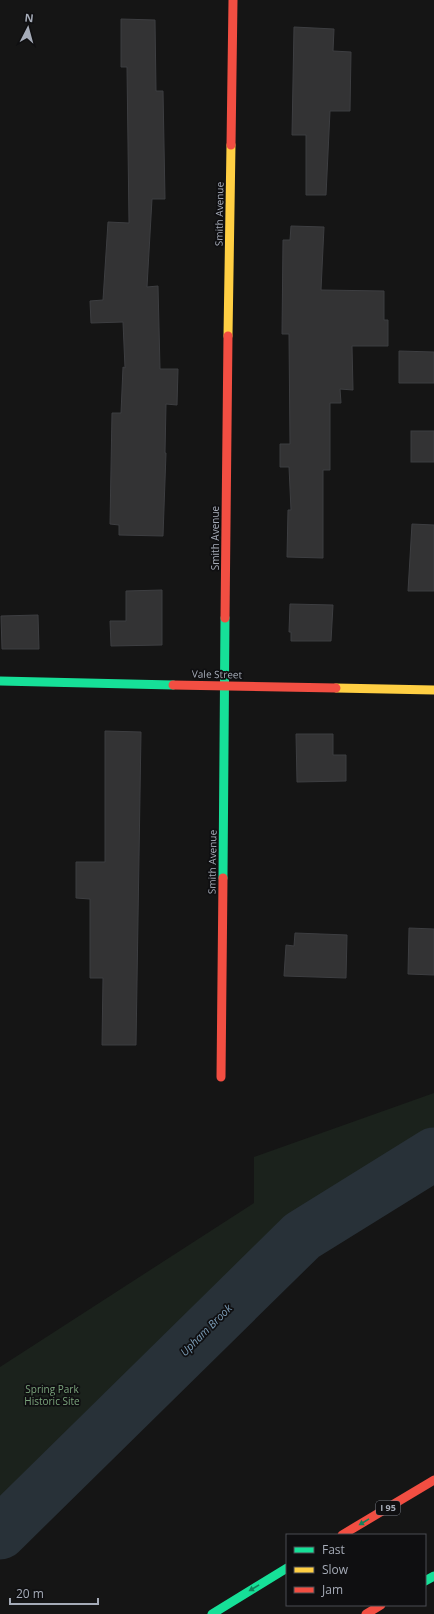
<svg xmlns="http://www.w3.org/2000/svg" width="434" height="1614" viewBox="0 0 434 1614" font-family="'Open Sans',sans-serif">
	<rect width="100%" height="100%" fill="#151515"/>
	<polygon fill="#1b221c" points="434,1093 434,1139 427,1140 361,1194 306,1235 251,1298 215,1334 141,1392 96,1421 47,1487 0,1536 0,1367 254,1203 254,1157"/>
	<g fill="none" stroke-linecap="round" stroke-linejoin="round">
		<polyline stroke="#283138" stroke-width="53" points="0,1533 302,1236 434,1154"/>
	</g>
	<g fill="#333334" stroke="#3d3e41">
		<polygon points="121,19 155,20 156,91 163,91 165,199 152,199 147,287 158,286 160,369 178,369 177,405 166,404 165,453 166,453 163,536 119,535 119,525 110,524 112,413 121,413 123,367 125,368 123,322 91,323 90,301 103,300 108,222 129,223 127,67 121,67"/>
		<polygon points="294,27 334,29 333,51 351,52 350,111 330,111 326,195 306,195 306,135 292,135"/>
		<polygon points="291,226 324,227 321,290 384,291 384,320 388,320 388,346 352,346 353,390 340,389 341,403 330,403 330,470 323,470 323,558 287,557 288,510 291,510 289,467 280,467 280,444 290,444 289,334 282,334 283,240 290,240"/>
		<polygon points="399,351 434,352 434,383 399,383"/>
		<rect x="411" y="431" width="23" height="31"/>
		<polygon points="412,524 434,525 434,591 408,591"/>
		<polygon points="162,590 162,645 111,646 110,621 126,621 126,591"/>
		<polygon points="290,604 333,605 331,641 291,641 291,632 289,632"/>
		<polygon points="38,615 39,649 2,649 1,616"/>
		<polygon points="105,731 141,732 136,1045 102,1045 103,978 90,978 90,899 76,898 76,862 105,862"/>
		<polygon points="296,734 333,734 333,755 346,755 346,781 297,782"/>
		<polygon points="409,928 434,929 434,975 408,974"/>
		<polygon points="295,933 347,935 346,978 284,976 286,945 294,946"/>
	</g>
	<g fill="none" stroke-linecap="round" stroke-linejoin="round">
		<g stroke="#16e098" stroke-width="9">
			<polyline points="0,681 173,685"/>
			<polyline points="223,878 225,618"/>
			<polyline points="425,1581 434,1576"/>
			<polyline points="212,1614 287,1568"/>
		</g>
		<g stroke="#ffcf43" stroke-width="9">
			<polyline points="228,336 231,145"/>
			<polyline points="336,688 434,690"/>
		</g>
		<g stroke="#f24e42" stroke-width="9">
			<polyline points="231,145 233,0"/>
			<polyline points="225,618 228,336"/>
			<polyline points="173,685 336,688"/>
			<polyline points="221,1077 223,878"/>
			<polyline points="342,1535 434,1480"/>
			<polyline points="366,1614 381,1605"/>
		</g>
	</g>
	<defs><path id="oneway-solid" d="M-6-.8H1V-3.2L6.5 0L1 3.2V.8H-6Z"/></defs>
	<g fill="#13825b">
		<use href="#oneway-solid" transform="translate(364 1522) rotate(149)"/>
		<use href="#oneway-solid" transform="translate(254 1588) rotate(149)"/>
	</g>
	<g text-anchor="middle" stroke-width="3.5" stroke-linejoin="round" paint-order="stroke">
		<rect fill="#0f0f11" stroke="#787c85" stroke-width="1" x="376" y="1501" width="24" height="14" rx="3"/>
		<g font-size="9" font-weight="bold" fill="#a5abb7">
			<text x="388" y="1511">I 95</text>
		</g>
		<g font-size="10" fill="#a5abb7" stroke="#0f0f11">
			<text transform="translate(219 214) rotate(-89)" y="4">Smith Avenue</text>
			<text transform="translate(215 538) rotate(-90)" y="4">Smith Avenue</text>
			<text transform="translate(217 674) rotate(1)" y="4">Vale Street</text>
			<text transform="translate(212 862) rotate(-89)" y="4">Smith Avenue</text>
		</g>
		<g font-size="10" fill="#7ba47c" stroke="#0f0f11">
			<text x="52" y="1393">Spring Park<tspan x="52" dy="12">Historic Site</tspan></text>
		</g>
		<g font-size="11" font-style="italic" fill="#7a9bb5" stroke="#0f0f11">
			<text transform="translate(206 1330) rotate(-45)" y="4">Upham Brook</text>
		</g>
	</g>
	<rect x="286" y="1534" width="140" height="72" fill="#0f0f11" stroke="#4b4d53"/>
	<rect x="294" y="1547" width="20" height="6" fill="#16e098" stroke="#4b4d53"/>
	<text x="322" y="1554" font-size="12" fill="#a5abb7">Fast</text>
	<rect x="294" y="1567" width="20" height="6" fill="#ffcf43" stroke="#4b4d53"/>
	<text x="322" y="1574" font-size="12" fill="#a5abb7">Slow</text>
	<rect x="294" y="1587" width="20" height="6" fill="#f24e42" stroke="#4b4d53"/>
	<text x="322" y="1594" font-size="12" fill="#a5abb7">Jam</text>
	<g transform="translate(28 28) rotate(6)" stroke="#0f0f11" stroke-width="3" paint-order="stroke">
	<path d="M0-3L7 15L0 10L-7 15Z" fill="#a5abb7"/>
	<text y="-6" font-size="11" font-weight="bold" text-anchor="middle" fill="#a5abb7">N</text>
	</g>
	<path d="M10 1598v6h88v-6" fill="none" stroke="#a5abb7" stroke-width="2"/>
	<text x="16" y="1598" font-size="12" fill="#a5abb7" stroke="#0f0f11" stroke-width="3" paint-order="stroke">20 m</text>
</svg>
